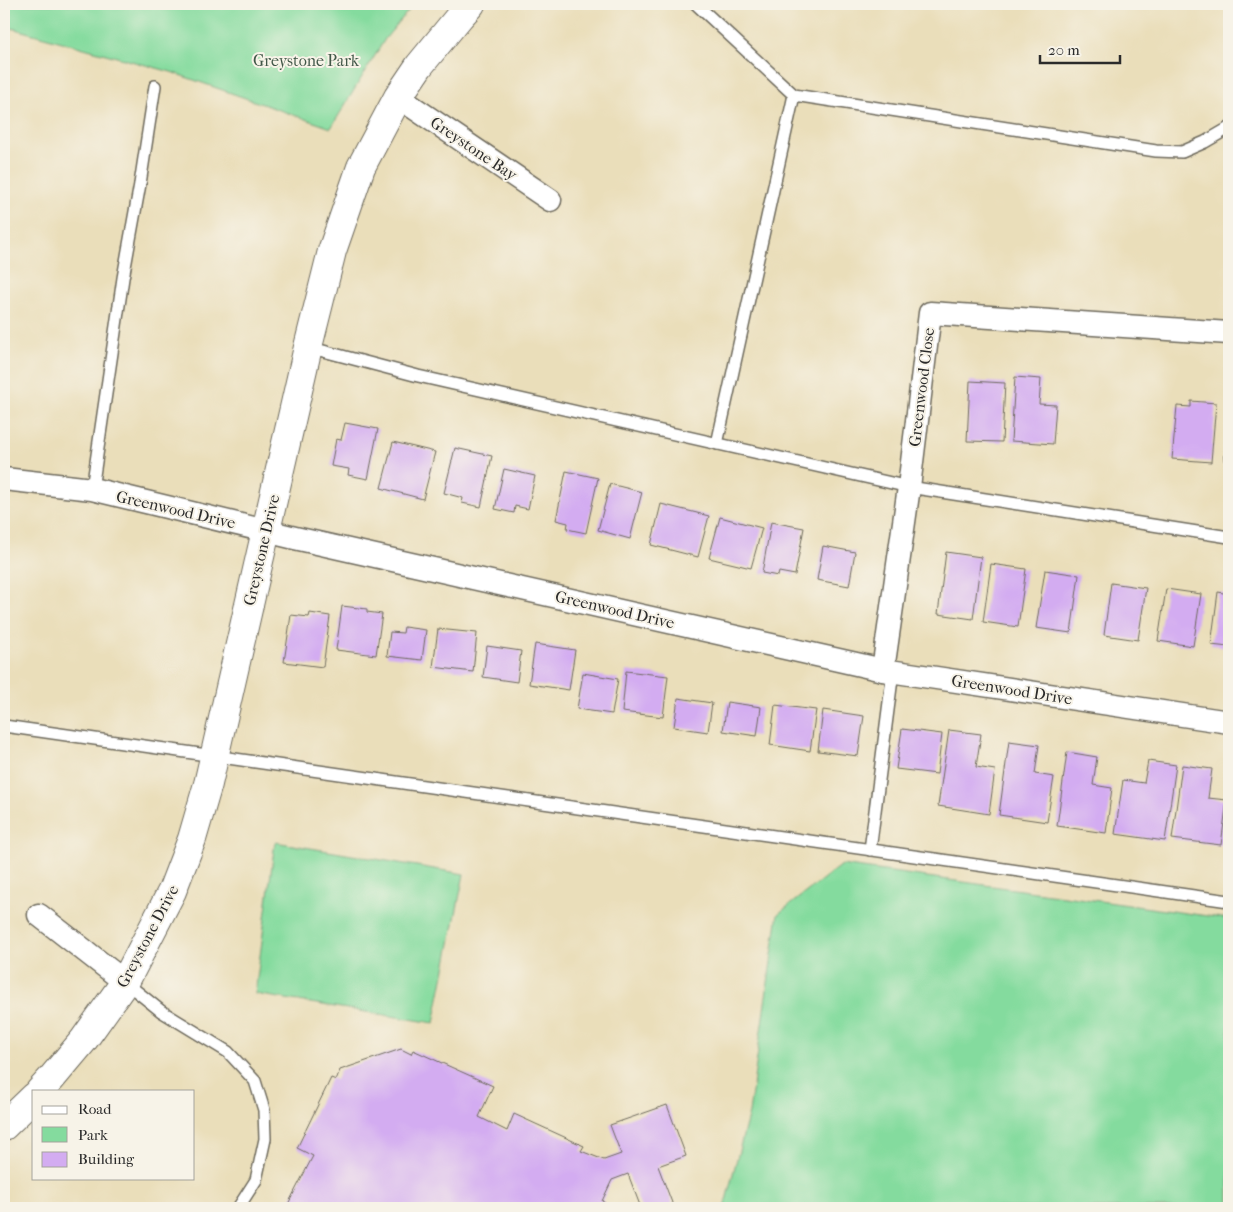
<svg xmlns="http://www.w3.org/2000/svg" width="1233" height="1212" viewBox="0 0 1233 1212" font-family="'IM FELL French Canon',serif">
	<rect width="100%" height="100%" fill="#f7f3e8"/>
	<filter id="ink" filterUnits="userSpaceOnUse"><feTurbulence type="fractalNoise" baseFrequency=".02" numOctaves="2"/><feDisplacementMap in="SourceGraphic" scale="10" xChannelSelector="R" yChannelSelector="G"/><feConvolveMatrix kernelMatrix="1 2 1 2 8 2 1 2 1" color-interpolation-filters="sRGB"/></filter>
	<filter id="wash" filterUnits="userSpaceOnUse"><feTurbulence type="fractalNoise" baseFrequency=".0096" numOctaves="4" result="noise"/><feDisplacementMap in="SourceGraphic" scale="20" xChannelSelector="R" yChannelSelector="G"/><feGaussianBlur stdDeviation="1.12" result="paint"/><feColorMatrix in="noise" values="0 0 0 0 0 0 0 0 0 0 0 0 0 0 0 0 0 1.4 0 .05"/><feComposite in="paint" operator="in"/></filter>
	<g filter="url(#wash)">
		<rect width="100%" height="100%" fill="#eadeba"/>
		<g fill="#84db9e" stroke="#588364">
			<polygon points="4,4 414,4 385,39 331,128 171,72 4,26"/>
			<polygon points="275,842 464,874 434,1023 255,994"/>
			<polygon points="841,865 1229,919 1229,1208 724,1208 749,1113 778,914"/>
		</g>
		<g id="blocks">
			<g fill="#d3acf1">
				<polygon points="1015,377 1041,379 1039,404 1056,405 1053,444 1011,441"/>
				<polygon points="970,381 1005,383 1002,442 967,441"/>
				<polygon points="1191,401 1216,403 1211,462 1172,459 1177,406 1191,407"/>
				<polygon points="345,423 378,429 368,479 348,475 349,469 331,466 336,439 341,440"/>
				<polygon points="1228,423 1229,423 1229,461 1224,461"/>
				<polygon points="393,442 435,452 423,499 381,488"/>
				<polygon points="455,448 492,456 481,507 462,503 463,498 444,493"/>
				<polygon points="504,469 535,476 528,509 515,506 514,513 495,509"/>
				<polygon points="566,471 598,478 586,533 567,529 568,523 556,520"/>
				<polygon points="610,484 642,492 630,539 598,530"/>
				<polygon points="661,504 709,516 698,557 651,545"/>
				<polygon points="720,517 762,528 751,568 709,558"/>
				<polygon points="771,522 804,528 795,575 779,572 778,576 762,573"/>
				<polygon points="823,546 855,552 849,586 817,580"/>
				<polygon points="946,552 981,557 973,619 938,614"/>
				<polygon points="991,564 1026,569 1018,627 983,622"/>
				<polygon points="1045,570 1079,575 1071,633 1036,628"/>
				<polygon points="1111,583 1146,588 1138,640 1104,635"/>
				<polygon points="1166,589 1201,594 1193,646 1158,641"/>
				<polygon points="1218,592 1229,594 1229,647 1211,645"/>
				<polygon points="342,606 367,609 367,612 382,614 376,655 336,650"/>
				<polygon points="310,613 330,616 323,667 284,662 291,615 309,617"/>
				<polygon points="404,627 426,630 422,660 387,656 390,632 403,633"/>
				<polygon points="438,629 477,633 473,672 433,667"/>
				<polygon points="535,644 575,650 569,690 529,684"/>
				<polygon points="487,646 521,651 517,682 483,677"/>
				<polygon points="626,671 668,676 663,717 622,712"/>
				<polygon points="583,673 618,679 612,714 577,709"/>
				<polygon points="678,698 712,703 708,732 674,727"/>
				<polygon points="727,702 761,707 757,736 723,731"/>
				<polygon points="775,705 816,710 810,751 770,745"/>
				<polygon points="823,710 864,716 858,756 818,751"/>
				<polygon points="902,729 942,734 937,774 896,769"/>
				<polygon points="949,730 981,734 976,767 995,770 989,814 938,806"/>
				<polygon points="1009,741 1039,745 1035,774 1054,777 1047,822 999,815"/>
				<polygon points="1067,752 1097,757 1093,785 1112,788 1106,833 1057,826"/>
				<polygon points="1148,761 1176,765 1165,841 1115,834 1123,780 1144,783"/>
				<polygon points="1182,765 1212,769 1208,798 1227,800 1221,845 1172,839"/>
				<polygon points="401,1049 411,1054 413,1050 493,1086 479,1117 507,1131 514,1114 584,1146 581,1151 604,1160 621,1154 610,1125 667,1105 686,1156 658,1166 674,1208 641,1208 628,1174 612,1180 602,1201 605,1203 602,1208 286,1208 313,1156 297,1148 331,1078 336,1080 340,1070"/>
			</g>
		</g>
	</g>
	<g filter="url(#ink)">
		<use href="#blocks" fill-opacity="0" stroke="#6e6a5d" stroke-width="1"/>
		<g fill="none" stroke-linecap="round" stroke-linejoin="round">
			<g stroke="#6e6a5d" stroke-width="14">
				<g id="service">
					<polyline points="696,4 794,95 1156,151 1182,152 1205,142 1229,128"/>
					<polyline points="308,347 418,376 909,487 1229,537"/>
					<polyline points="717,444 794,95"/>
					<polyline points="92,489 123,278 140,184 155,86"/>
					<polyline points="4,726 1229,901"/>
					<polyline points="870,850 893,671"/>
					<polyline points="125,982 161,1011 228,1052 255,1081 264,1110 265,1139 256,1180 238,1208"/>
				</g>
			</g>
			<g stroke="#6e6a5d" stroke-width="25">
				<g id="minor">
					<polyline points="398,97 550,200"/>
					<polyline points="4,479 92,489 295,538 883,670 1229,722"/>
					<polyline points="883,670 909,487 930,313 1229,333"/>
					<polyline points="39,915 125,982"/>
				</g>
			</g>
			<g stroke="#6e6a5d" stroke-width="30">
				<g id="tertiary">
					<polyline points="40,1091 51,1079 83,1041 125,982 172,891 192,839 208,784 308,347 332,251 361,167 398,97 419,66 460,16 471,4"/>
					<polyline points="4,1126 34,1097"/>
				</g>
			</g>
			<use href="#service" stroke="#fff" stroke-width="11"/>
			<use href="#minor" stroke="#fff" stroke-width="22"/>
			<use href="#tertiary" stroke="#fff" stroke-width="28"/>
		</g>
	</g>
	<g text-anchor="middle" stroke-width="4" stroke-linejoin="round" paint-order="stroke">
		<g font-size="16" fill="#415748" stroke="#f7f3e8">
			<text x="306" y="66">Greystone Park</text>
		</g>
		<g font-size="16" fill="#2b2b2b" stroke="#f7f3e8">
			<text transform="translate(474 148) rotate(34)" y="6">Greystone Bay</text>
			<text transform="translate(921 387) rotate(-83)" y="6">Greenwood Close</text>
			<text transform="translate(176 509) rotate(13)" y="6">Greenwood Drive</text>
			<text transform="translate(261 550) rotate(-77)" y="6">Greystone Drive</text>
			<text transform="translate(615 609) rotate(13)" y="6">Greenwood Drive</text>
			<text transform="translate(1012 689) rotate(9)" y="6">Greenwood Drive</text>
			<text transform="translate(147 936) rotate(-62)" y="6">Greystone Drive</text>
		</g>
	</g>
	<rect width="1233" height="1212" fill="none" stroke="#f7f3e8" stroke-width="20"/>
	<rect x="32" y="1090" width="162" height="90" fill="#f7f3e8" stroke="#a5a39c"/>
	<rect x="42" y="1106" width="25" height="8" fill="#ffffff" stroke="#a5a39c"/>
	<text x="78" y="1114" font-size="15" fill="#2b2b2b">Road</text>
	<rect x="42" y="1127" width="25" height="15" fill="#84db9e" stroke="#a5a39c"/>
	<text x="78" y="1140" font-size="15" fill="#2b2b2b">Park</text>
	<rect x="42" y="1152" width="25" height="15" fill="#d3acf1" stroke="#a5a39c"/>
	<text x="78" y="1164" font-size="15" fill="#2b2b2b">Building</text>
	<path d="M1040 55v8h80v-8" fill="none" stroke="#2b2b2b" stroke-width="2.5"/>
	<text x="1048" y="55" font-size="15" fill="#2b2b2b" stroke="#f7f3e8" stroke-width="4" paint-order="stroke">20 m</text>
</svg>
